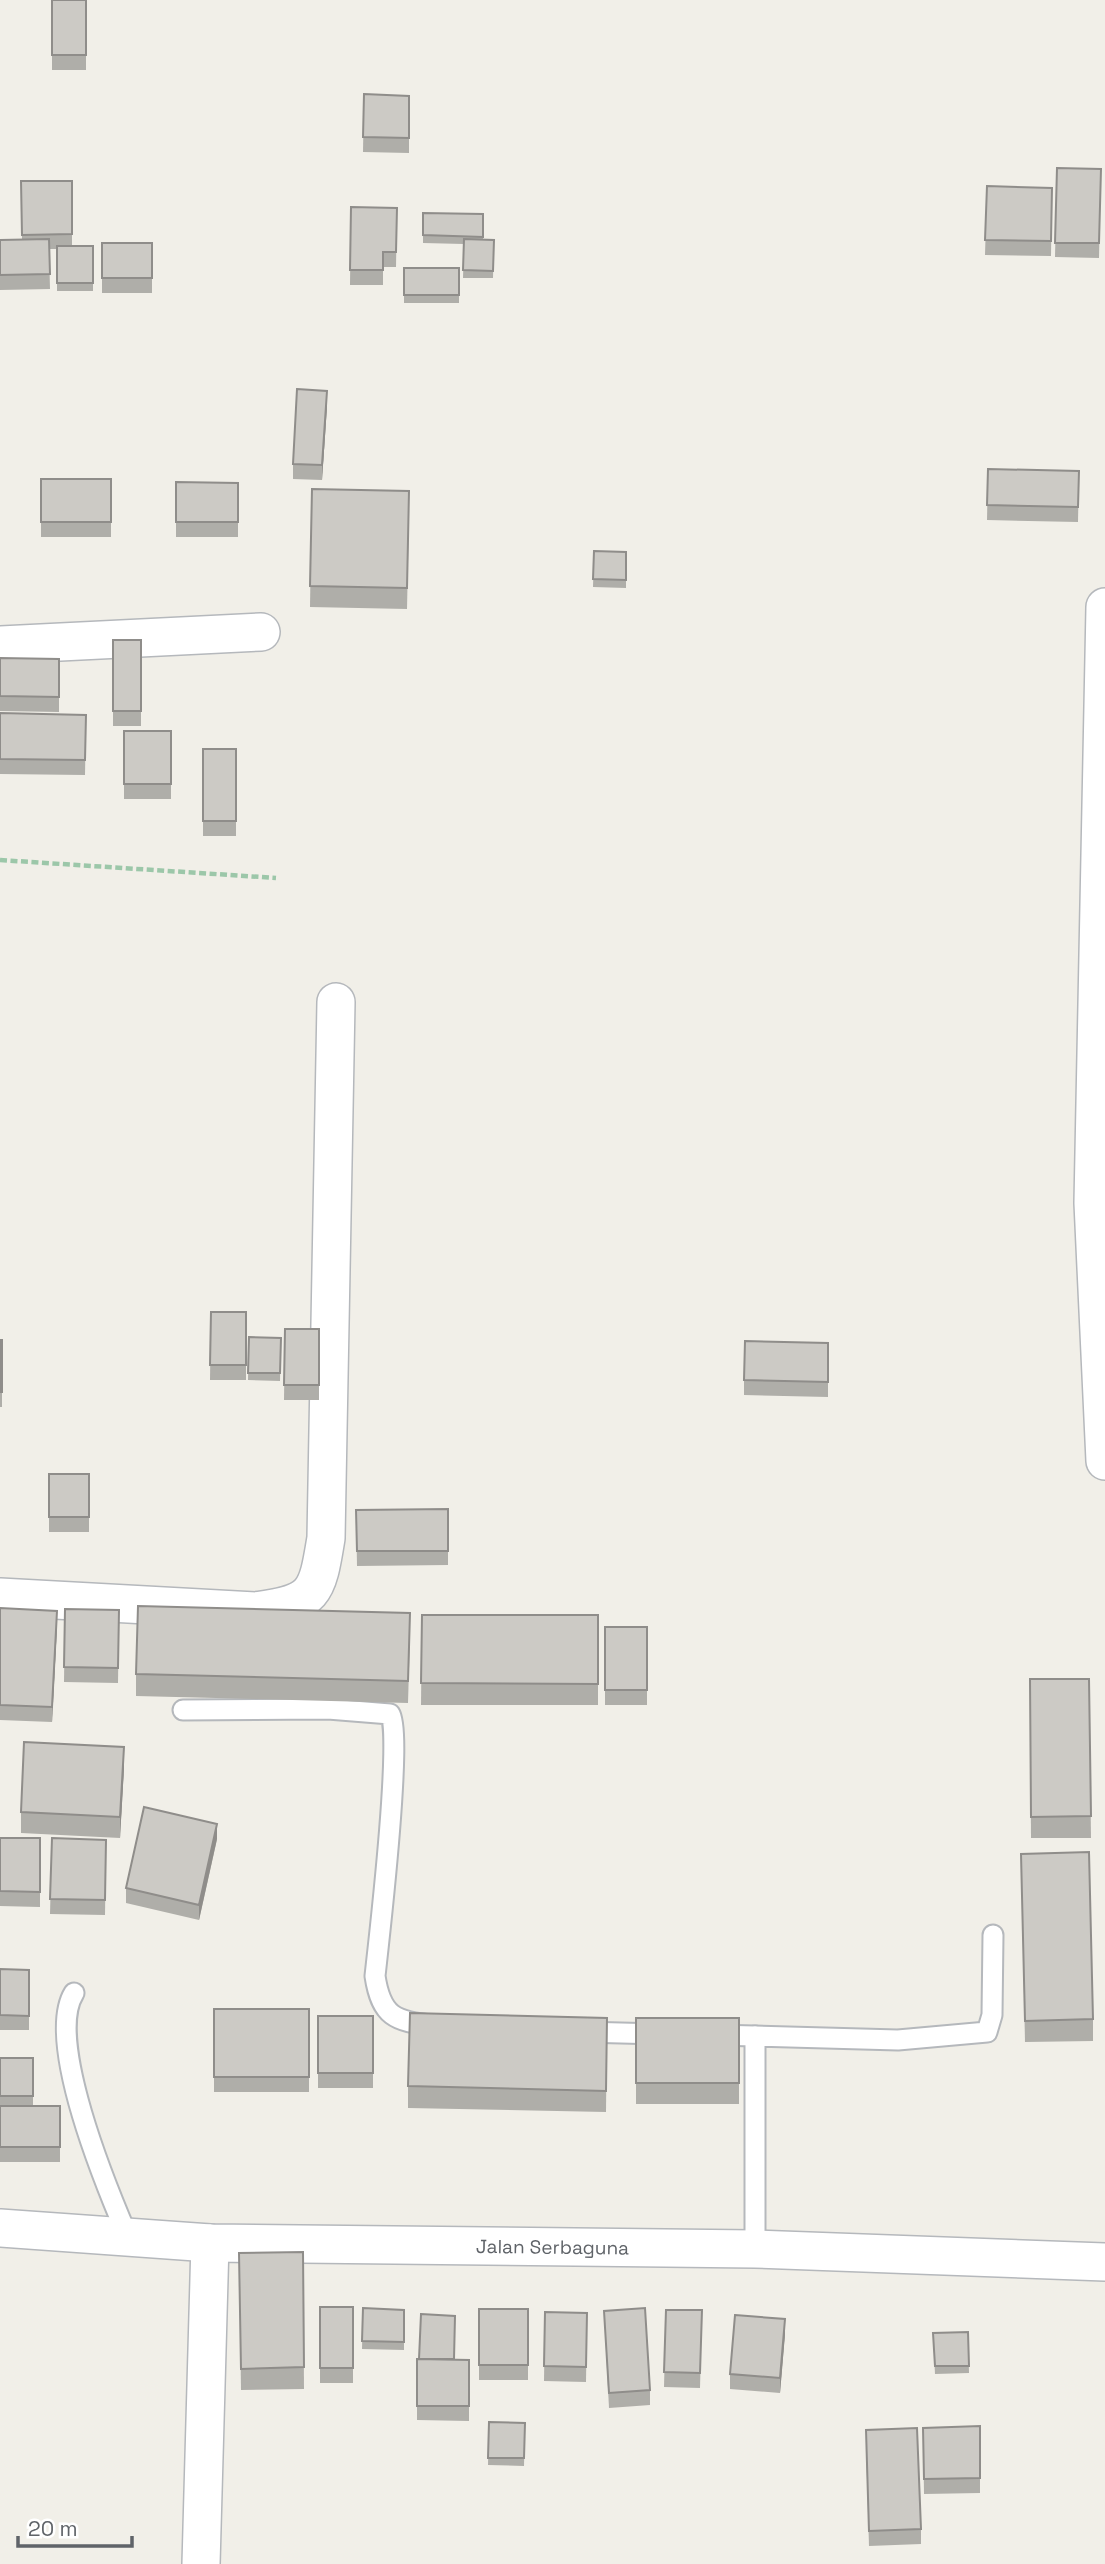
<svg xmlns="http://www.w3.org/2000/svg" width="1105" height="2564" viewBox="0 0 1105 2564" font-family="'Space Grotesk',sans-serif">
	<rect width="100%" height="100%" fill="#f1efe8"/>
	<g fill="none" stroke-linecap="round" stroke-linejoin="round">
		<g stroke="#b5b8bc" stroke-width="23">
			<g id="lane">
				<path d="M 183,1710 L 328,1709 L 390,1714 C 403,1733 379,1940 375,1976 C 381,2016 395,2022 433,2025"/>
				<path d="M 74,1993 C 45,2039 106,2186 127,2235"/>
				<polyline points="582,2032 660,2034"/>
				<polyline points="715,2035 755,2036"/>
				<polyline points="755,2249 755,2036 898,2040 987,2032 992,2015 993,1935"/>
			</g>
		</g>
		<g stroke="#b5b8bc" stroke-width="40">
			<g id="street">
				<polyline points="1105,607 1093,1203 1105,1461"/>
				<polyline points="0,645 261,632"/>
				<path d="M 0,1597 L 256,1611 C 315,1603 317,1594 326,1538 L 336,1002"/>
				<path id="s1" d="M 0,2228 L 210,2243 L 755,2249 L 1105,2262"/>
				<polyline points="201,2564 210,2243"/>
			</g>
		</g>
		<polyline stroke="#9cc7a9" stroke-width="4.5" stroke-dasharray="7 3.5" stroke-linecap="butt" points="0,860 276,878"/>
		<use href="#lane" stroke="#fff" stroke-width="19"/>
		<use href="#street" stroke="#fff" stroke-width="37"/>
	</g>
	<g fill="#afaea9">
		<rect x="52" y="0" width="34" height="70"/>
		<polygon points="364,94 409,96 409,153 363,152"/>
		<polygon points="1057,168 1101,169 1099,258 1055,257"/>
		<polygon points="21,181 72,181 72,246 93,246 93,291 57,291 57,249 49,249 50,289 0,290 0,240 22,239"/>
		<polygon points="987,186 1052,188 1051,256 985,255"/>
		<polygon points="351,207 397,208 396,267 383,267 383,285 350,285"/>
		<polygon points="423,213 483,214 483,239 494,240 493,278 463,278 464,244 423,243"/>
		<rect x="102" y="243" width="50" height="50"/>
		<rect x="404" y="268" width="55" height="35"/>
		<polygon points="327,406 322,480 293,479 293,464"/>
		<polygon points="988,469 1079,471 1078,522 987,520"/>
		<rect x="41" y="479" width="70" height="58"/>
		<polygon points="176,482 238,483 238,537 176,537"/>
		<polygon points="312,489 409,513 407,609 310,607"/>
		<polygon points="594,551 626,552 626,588 593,587"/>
		<rect x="113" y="640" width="28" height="86"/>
		<polygon points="0,658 59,659 59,712 0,711"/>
		<polygon points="0,713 86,715 85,775 0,774"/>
		<rect x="124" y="731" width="47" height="68"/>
		<rect x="203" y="749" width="33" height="87"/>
		<polygon points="211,1312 246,1312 246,1380 210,1380"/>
		<polygon points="285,1329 319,1329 319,1400 284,1400"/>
		<polygon points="249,1337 281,1338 280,1381 248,1380"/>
		<rect x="0" y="1340" width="2" height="67"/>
		<polygon points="828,1343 828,1397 744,1395 744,1380"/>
		<rect x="49" y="1474" width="40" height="58"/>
		<polygon points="448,1509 448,1565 357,1566 356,1510"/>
		<polygon points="0,1608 57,1626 52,1722 0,1720"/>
		<polygon points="65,1609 119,1610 118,1683 64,1682"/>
		<polygon points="422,1615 598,1615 598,1705 421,1705"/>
		<rect x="605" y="1627" width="42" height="78"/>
		<polygon points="410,1634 408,1703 136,1696 136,1674"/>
		<polygon points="1030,1679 1089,1679 1091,1838 1031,1838"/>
		<polygon points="124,1768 120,1838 21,1833 21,1812"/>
		<polygon points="0,1838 40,1838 40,1907 0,1906"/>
		<polygon points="52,1838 106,1840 105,1915 50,1914"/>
		<polygon points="217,1839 199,1920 126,1903 126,1888"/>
		<polygon points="1021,1854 1093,2019 1093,2041 1025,2042"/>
		<polygon points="0,1969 29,1970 29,2030 0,2030"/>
		<rect x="214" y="2009" width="95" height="83"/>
		<rect x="318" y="2016" width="55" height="72"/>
		<polygon points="607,2018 606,2112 408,2108 408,2086"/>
		<rect x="636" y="2018" width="103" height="86"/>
		<polygon points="0,2058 33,2058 33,2106 60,2106 60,2162 0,2162"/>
		<polygon points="303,2252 304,2389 241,2390 239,2253"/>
		<rect x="320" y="2307" width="33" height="76"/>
		<polygon points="363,2308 404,2310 404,2350 362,2349"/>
		<rect x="479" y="2309" width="49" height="71"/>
		<polygon points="666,2310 702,2310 700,2388 664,2387"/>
		<polygon points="604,2311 650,2390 650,2405 609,2408"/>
		<polygon points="545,2312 587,2313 586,2382 544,2381"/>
		<polygon points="968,2332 969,2373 935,2374 933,2333"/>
		<polygon points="785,2334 780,2393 730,2389 730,2374"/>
		<polygon points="417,2359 469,2360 469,2421 417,2420"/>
		<polygon points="489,2422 525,2423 524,2466 488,2465"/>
		<polygon points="980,2426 980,2493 924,2494 923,2428"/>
		<polygon points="866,2445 921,2529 921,2544 869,2546"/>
	</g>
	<g fill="#8f8d8a">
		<polygon points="327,391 327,406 322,480 322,465"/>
		<polygon points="57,1611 57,1626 52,1722 52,1707"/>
		<polygon points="124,1747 124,1768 120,1838 120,1817"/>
		<polygon points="217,1824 217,1839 199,1920 199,1905"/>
		<polygon points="785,2319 785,2334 780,2393 780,2378"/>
	</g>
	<g fill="#cccac5" stroke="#8f8d8a" stroke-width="2">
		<rect x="52" y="0" width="34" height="55"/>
		<polygon points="364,94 409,96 409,138 363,137"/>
		<polygon points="1057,168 1101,169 1099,243 1055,243"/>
		<polygon points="21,181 72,181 72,234 22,235"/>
		<polygon points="987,186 1052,188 1051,241 985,240"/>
		<polygon points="351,207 397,208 396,252 383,252 383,270 350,270"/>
		<polygon points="423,213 483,214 483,237 423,235"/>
		<polygon points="49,239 50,274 0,275 0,240"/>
		<polygon points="464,239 494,240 493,271 463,270"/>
		<rect x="102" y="243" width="50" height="35"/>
		<rect x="57" y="246" width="36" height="37"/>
		<rect x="404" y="268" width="55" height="27"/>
		<polygon points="297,389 327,391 322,465 293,464"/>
		<polygon points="988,469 1079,471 1078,507 987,505"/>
		<rect x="41" y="479" width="70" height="43"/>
		<polygon points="176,482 238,483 238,522 176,522"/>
		<polygon points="312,489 409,491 407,588 310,586"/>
		<polygon points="594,551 626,552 626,580 593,579"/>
		<rect x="113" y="640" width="28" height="71"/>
		<polygon points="0,658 59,659 59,697 0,696"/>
		<polygon points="0,713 86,715 85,760 0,759"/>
		<rect x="124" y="731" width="47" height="53"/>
		<rect x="203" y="749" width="33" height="72"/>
		<polygon points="211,1312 246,1312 246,1365 210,1365"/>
		<polygon points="285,1329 319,1329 319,1385 284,1385"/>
		<polygon points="249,1337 281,1338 280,1373 248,1373"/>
		<rect x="0" y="1340" width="2" height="52"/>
		<polygon points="745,1341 828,1343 828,1382 744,1380"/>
		<rect x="49" y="1474" width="40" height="43"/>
		<polygon points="448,1509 448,1551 357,1551 356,1510"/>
		<polygon points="138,1606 410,1613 408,1681 136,1674"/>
		<polygon points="0,1608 57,1611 52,1707 0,1705"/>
		<polygon points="65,1609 119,1610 118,1668 64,1667"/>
		<polygon points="422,1615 598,1615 598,1684 421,1683"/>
		<rect x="605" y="1627" width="42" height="63"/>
		<polygon points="1030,1679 1089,1679 1091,1816 1031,1817"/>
		<polygon points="24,1742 124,1747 120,1817 21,1812"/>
		<polygon points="144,1807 217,1824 199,1905 126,1888"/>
		<polygon points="0,1838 40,1838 40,1892 0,1891"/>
		<polygon points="52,1838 106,1840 105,1900 50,1899"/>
		<polygon points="1089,1852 1093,2019 1025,2021 1021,1854"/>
		<polygon points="0,1969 29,1970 29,2016 0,2015"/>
		<rect x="214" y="2009" width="95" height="68"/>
		<polygon points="410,2013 607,2018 606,2091 408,2086"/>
		<rect x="318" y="2016" width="55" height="57"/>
		<rect x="636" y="2018" width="103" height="65"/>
		<rect x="0" y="2058" width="33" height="38"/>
		<rect x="0" y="2106" width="60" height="41"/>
		<polygon points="303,2252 304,2367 241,2369 239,2253"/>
		<rect x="320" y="2307" width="33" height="61"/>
		<polygon points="363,2308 404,2310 404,2342 362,2341"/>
		<polygon points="645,2308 650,2390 609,2393 604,2311"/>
		<rect x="479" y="2309" width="49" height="56"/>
		<polygon points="666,2310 702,2310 700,2373 664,2372"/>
		<polygon points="545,2312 587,2313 586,2367 544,2366"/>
		<polygon points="421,2314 455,2316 454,2359 419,2359"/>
		<polygon points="735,2315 785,2319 780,2378 730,2374"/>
		<polygon points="968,2332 969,2366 935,2366 933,2333"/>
		<polygon points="417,2359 469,2360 469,2406 417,2406"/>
		<polygon points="489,2422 525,2423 524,2458 488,2458"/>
		<polygon points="980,2426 980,2478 924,2479 923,2428"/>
		<polygon points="917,2428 921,2529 869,2531 866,2430"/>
	</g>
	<g text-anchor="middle" stroke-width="5" stroke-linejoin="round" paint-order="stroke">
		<g font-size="19" fill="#5f6368" stroke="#fff">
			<text dy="7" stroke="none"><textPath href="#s1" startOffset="553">Jalan Serbaguna</textPath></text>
		</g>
	</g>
	<path d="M18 2536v10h114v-10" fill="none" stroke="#5f6368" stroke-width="3.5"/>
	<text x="28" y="2536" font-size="21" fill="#5f6368" stroke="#ffffff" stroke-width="5" paint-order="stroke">20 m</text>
</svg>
